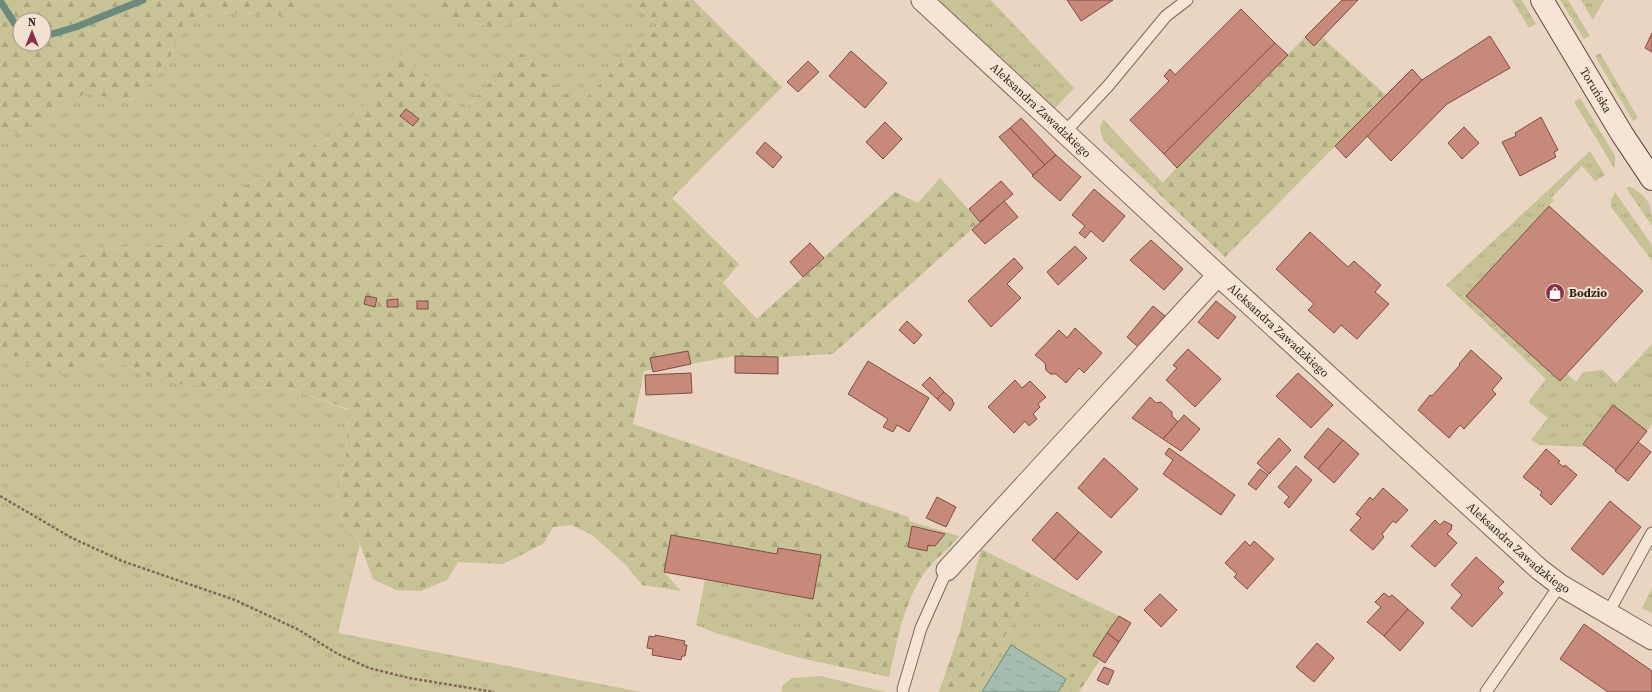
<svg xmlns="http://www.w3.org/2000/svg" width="1652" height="692" viewBox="0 0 1652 692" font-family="'Source Serif 4',serif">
	<defs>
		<pattern id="grass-tufts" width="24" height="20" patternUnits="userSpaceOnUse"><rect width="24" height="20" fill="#c7c396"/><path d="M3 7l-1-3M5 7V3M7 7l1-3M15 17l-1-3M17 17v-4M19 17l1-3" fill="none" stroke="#aba781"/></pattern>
		<pattern id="forest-firs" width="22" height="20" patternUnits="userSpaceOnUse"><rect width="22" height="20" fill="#c7c396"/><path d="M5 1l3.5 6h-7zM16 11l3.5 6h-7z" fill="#aba781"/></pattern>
		<pattern id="water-ripples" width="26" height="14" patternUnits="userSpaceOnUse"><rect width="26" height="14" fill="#a4bdb0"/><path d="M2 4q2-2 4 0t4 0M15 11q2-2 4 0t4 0" fill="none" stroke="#8ea297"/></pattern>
	</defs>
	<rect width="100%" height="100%" fill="#ead5c2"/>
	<g fill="url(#grass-tufts)">
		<polygon points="304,0 421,0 435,13 495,28 582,0 631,0 658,25 586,98 558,92 539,66 518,51 465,110 437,90 404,54 376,82 368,102 328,138 270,171 198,214 174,244 94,250 0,289 0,134 17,133 84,93 135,100 171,55 185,21 212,12 285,15"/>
		<polygon points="937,0 991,0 1074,88 1054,109"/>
		<polygon points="1512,0 1522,0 1536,24 1529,28"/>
		<polygon points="1560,0 1568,0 1590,36 1584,39"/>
		<polygon points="1581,0 1604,0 1593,20"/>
		<polygon points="1600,53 1638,118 1633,121 1595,56"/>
		<polygon points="1580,98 1615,156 1615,163 1614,168 1574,102"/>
		<polygon points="1103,119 1163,183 1155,190 1103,140 1100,128"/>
		<polygon points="1590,151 1605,175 1595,181 1582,166 1551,198 1554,200 1466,296 1560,381 1567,374 1576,382 1583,372 1603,370 1616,383 1652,344 1652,424 1647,431 1613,405 1583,443 1586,447 1540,445 1531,440 1548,418 1528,402 1546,379 1446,285"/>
		<path d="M 1631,187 C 1650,198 1652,206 1652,226 L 1626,188 Z"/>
		<polygon points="1615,192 1652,245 1652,261 1611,207 1611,200"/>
		<polygon points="0,353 19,357 40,373 72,373 91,362 120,362 150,377 219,388 285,387 348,410 346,458 336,499 343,521 360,544 338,633 641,692 0,692"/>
		<polygon points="1037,577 1119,616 1093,655 1066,679 1011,646 982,692 975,692"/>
		<polygon points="705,580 813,599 800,658 716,633 696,625"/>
		<polygon points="1652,588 1652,613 1642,608"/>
		<polygon points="821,676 885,692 782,692 782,686 792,678"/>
	</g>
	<g fill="url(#forest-firs)" fill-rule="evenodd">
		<path d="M 0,0 L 304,0 L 285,15 L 212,12 L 185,21 L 171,55 L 135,100 L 84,94 L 17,133 L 0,134 ZM 20,20 L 44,20 L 44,44 L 20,44 Z"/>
		<polygon points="421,0 582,0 495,28 435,13"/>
		<path d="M 631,0 L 693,0 L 782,87 L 672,198 L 739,264 L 723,283 L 757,319 L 895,192 L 918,203 L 940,178 L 980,222 L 833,354 L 778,357 L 735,356 L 691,364 L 644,371 L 633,424 L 909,517 L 909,521 L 959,536 C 949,549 935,559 925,572 C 903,604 898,639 889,677 L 800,658 L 820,555 L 779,548 L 777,554 L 671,535 L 664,572 L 681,591 L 642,585 L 626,565 L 592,535 L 572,525 L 553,527 L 543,544 L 503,564 L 458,562 L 447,580 L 421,591 L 396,590 L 373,579 L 360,544 L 343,521 L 336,499 L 346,458 L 348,409 L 285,387 L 219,388 L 178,384 L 150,377 L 120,362 L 91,362 L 72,373 L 40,373 L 19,357 L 0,353 L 0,289 L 94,250 L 174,244 L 198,214 L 270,171 L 328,138 L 368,102 L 376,82 L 389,57 L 404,54 L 437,90 L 465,110 L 518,51 L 539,66 L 558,92 L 586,98 L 658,25 Z"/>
		<polygon points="1305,37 1314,46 1323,38 1386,95 1225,257 1155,190"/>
		<polygon points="981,549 1037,577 975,692 939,692 960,630"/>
		<polygon points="1093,655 1100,660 1079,692 1058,692 1066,679"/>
	</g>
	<polygon fill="url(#water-ripples)" stroke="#6c8a7c" points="1011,645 1066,679 1058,692 982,692"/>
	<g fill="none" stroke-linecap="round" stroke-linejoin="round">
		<g stroke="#6c8a7c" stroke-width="7">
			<polyline points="0,1 15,24 20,28"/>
			<polyline points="44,34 52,34 76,27 143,0"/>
		</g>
	</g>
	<g fill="#c6897a" stroke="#804d42">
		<polygon points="1067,0 1113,0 1081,21"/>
		<polygon points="1342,0 1358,0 1314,46 1305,37"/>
		<polygon points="1241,9 1275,43 1164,154 1130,120 1169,81 1164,76 1170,69 1175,75"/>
		<polygon points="1652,33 1652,52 1645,48"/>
		<polygon points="1490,36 1510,68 1447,104 1391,161 1367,136 1422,80"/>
		<polygon points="1275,43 1288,55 1177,168 1164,154"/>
		<polygon points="851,51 887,83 865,108 829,76"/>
		<polygon points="808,61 819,72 798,92 787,82"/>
		<polygon points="1412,69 1422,80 1346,158 1335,146"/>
		<polygon points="406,109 419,119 413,126 400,116"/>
		<polygon points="1541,117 1558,150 1554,152 1556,157 1520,176 1502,142 1516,136 1515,133"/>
		<polygon points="1021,118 1056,155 1045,165 1010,128"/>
		<polygon points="885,122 902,139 883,159 866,142"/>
		<polygon points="1464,127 1479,143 1462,159 1448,143"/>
		<polygon points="1010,128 1045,165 1033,175 999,137"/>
		<polygon points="765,142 782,157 773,168 756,153"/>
		<polygon points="1056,155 1081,177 1060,201 1032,176"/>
		<polygon points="1001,181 1013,194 980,222 969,209"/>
		<polygon points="1094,189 1125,216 1103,242 1091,231 1085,238 1079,233 1085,226 1072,215"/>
		<polygon points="1004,201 1018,217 985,244 972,230"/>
		<polygon points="1549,206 1643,291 1560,381 1466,296"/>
		<polygon points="1310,232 1348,267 1354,261 1381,285 1375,292 1389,304 1357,339 1341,325 1334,333 1308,310 1314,304 1276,269"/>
		<polygon points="1151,240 1183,269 1164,290 1130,260"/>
		<polygon points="810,243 824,258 803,277 790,262"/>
		<polygon points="1075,246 1087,258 1058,285 1047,272"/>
		<polygon points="1014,258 1023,268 1007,284 1021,298 991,327 968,301"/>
		<polygon points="366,296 377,298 375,307 364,304"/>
		<polygon points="398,299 398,307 387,307 387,300"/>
		<rect x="417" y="301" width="11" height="8"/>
		<polygon points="1216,301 1236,317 1218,339 1198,322"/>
		<polygon points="1153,306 1165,316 1138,347 1127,337"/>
		<polygon points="907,321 922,335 914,344 899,330"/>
		<polygon points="1075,328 1102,353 1084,373 1079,368 1066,383 1056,374 1050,374 1046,370 1045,363 1035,355 1059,330 1067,338"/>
		<polygon points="1188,349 1221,379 1195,407 1166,380 1177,368 1173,365"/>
		<polygon points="1471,350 1502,378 1492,390 1496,394 1464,429 1460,425 1449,438 1418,410 1430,395 1432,396 1460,365 1459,364"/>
		<polygon points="688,351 691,364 653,372 650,358"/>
		<polygon points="735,356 778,357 778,374 735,373"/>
		<polygon points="868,361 929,398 909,432 897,425 893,432 883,427 888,419 848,394"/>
		<polygon points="691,373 692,393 646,395 645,375"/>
		<polygon points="1298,373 1333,405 1311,428 1276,396"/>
		<polygon points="930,377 944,392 937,399 922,385"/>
		<polygon points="1015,380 1022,388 1030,381 1046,397 1038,404 1040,407 1033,414 1037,419 1029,426 1025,421 1014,433 988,407"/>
		<polygon points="944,392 952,399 954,404 950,411 937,399"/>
		<polygon points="1150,397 1156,403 1161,402 1172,412 1172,416 1178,422 1163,439 1132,418"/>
		<polygon points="1613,405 1647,431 1616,470 1583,444"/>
		<polygon points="1184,415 1200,429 1181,451 1163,439"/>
		<polygon points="1328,428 1343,440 1318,469 1304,457"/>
		<polygon points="1279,438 1291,450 1269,474 1257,463"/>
		<polygon points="1343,440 1359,454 1334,483 1318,469"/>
		<polygon points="1638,442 1651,452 1628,481 1615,471"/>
		<polygon points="1169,448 1235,495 1221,515 1163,474 1173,460 1165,454"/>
		<polygon points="1546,449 1560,461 1558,463 1564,467 1565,465 1577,475 1551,505 1540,495 1542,492 1523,477"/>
		<polygon points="1104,458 1138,489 1111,518 1078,488"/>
		<polygon points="1296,466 1312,480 1289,508 1284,503 1289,497 1278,487"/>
		<polygon points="1260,469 1268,475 1256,490 1248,484"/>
		<polygon points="1383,488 1408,510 1396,523 1393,521 1382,534 1384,537 1373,550 1350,530 1361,518 1356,514 1370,497 1373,500"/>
		<polygon points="937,497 956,507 946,527 926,518"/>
		<polygon points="1610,501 1641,527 1603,575 1571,549"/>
		<polygon points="1057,512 1079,532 1054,560 1032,540"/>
		<polygon points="1435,520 1440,525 1444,521 1452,525 1451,530 1447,534 1457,543 1435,567 1411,546"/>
		<polygon points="912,526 945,534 935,546 928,545 927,551 908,547"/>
		<polygon points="1079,532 1102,552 1077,580 1054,560"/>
		<polygon points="671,535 777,554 778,548 821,555 813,599 664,572"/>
		<polygon points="1245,541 1250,546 1254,541 1274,559 1247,589 1234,577 1237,574 1225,563"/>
		<polygon points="1476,557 1504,582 1498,588 1503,593 1472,627 1451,608 1462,595 1451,585"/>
		<polygon points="1384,593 1389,597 1392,595 1408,609 1384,636 1367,622 1381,607 1375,602"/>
		<polygon points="1160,594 1177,610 1161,627 1144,610"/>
		<polygon points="1408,609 1424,623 1400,651 1384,636"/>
		<polygon points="1119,616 1131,623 1119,642 1107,633"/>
		<polygon points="1584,624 1652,671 1652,692 1608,692 1560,659"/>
		<polygon points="1107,633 1119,642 1105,663 1093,655"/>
		<polygon points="655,635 685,641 684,645 687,645 685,656 682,656 681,660 652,655 653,649 647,648 649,636 655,637"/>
		<polygon points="1317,643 1334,658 1314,682 1296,667"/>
		<polygon points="1104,667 1114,671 1108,685 1097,680"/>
	</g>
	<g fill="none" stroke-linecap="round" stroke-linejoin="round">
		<g stroke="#83675a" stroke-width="13">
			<g id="lane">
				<polyline points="1065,132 1108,86 1166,16 1187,0"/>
				<polyline points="1608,613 1652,533"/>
				<polyline points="903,689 921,628 947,570"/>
				<polyline points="1486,692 1560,585"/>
			</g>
		</g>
		<g stroke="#83675a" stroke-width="23">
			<g id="street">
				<path id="s1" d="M 922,0 L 1218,275 L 1539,569 L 1560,585 L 1652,639"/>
				<polyline points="947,570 1218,275"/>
			</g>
		</g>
		<g stroke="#64493e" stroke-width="24">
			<g id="secondary">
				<path id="s2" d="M 1542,0 L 1622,134 L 1652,179"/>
			</g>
		</g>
		<polyline stroke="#83675a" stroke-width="2.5" stroke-dasharray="3 2" stroke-linecap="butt" points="0,496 72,538 122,561 235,600 299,630 338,654 369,668 409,678 494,692"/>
		<use href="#lane" stroke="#f6e4d4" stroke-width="11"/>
		<use href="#street" stroke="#f6e4d4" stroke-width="21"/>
		<use href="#secondary" stroke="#f6e4d4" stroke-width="22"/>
	</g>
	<defs>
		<g id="shop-disc" transform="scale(1)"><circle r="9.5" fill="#8d2f44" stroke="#f2e1d0"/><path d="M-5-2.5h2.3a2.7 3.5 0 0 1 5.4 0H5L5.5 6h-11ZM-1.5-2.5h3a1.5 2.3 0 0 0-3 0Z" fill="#fff"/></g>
	</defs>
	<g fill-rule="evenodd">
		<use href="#shop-disc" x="1555" y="293"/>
	</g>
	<g text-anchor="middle" stroke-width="4" stroke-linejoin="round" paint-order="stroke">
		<g font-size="12" fill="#33231d" stroke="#f2e1d0">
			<text dy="4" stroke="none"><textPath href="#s2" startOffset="105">Toruńska</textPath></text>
			<text dy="4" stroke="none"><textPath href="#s1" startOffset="162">Aleksandra Zawadzkiego</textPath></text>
			<text dy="4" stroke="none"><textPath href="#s1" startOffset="486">Aleksandra Zawadzkiego</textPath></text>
			<text dy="4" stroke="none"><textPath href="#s1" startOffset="810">Aleksandra Zawadzkiego</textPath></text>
		</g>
		<g font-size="12" font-weight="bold" fill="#33231d" stroke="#f2e1d0" text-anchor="start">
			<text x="1569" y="297">Bodzio</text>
		</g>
	</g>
	<g transform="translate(32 32)"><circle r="19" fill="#f2e1d0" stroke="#a69588"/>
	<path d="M0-3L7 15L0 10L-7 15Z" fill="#8d2f44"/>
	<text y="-6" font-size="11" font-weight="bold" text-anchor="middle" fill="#33231d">N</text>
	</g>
</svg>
